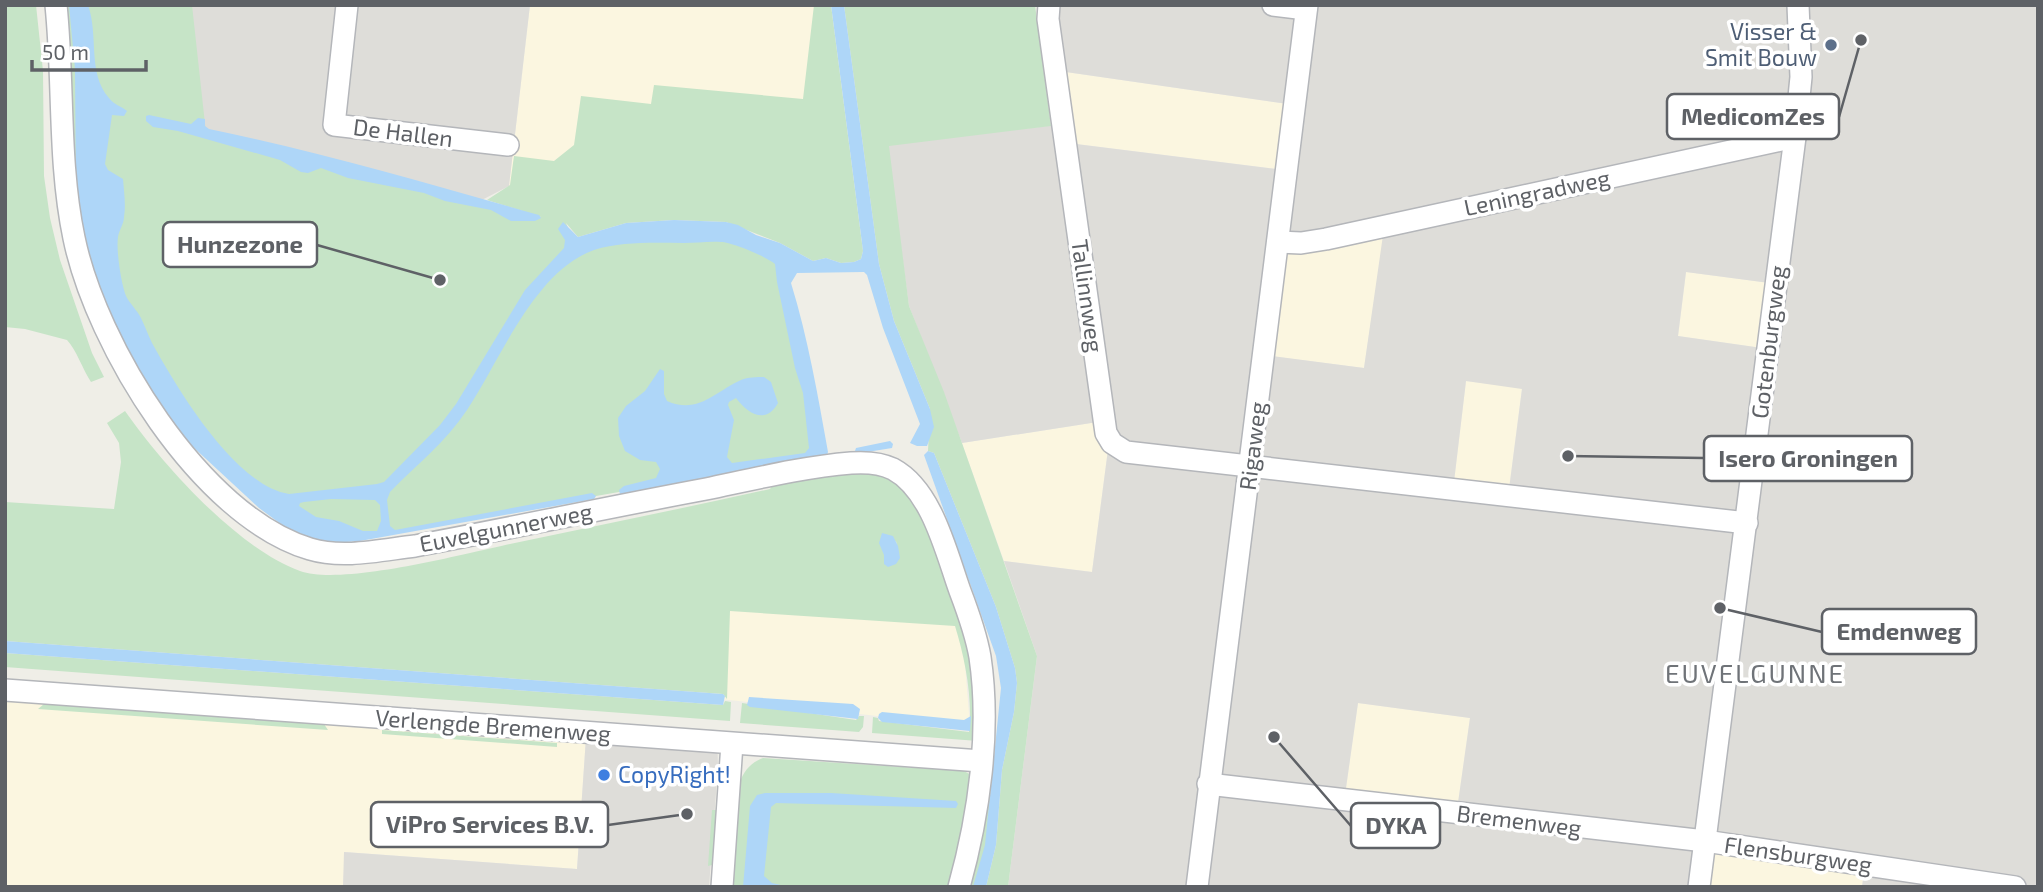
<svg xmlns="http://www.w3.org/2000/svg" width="2043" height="892" viewBox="0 0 2043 892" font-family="'Exo 2',sans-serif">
	<rect width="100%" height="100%" fill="#efeee7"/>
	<g fill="#fbf6e0">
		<polygon points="530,5 833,5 865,244 509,186"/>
		<polygon points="1059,71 1295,105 1285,170 1068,143"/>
		<polygon points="1385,228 1364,368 1263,355 1278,242"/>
		<polygon points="1686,272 1778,284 1769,349 1678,336"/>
		<polygon points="1466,381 1522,388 1508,497 1453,490"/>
		<polygon points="1104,421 1109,442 1092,572 1004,561 962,443"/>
		<polygon points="707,596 956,616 964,652 970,726 710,698"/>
		<polygon points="5,683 587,723 577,869 345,852 343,887 5,887"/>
		<polygon points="1358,703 1470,718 1456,818 1344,802"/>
		<polygon points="1706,843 1865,864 1862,887 1701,887"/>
	</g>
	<g fill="#deddd9" fill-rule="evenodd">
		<polygon points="186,5 530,5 509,186 474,204 202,134"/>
		<path d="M 1051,5 L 2038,5 L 2038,887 L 1862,887 L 1865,864 L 1707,843 L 1701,887 L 1008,887 L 1037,656 L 1004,561 L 1092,572 L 1109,442 L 1104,421 L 962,443 L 909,306 L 887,144 L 1065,124 L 1068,143 L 1285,170 L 1295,105 L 1059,71 ZM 1384,228 L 1364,368 L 1264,355 L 1278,243 ZM 1686,272 L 1777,284 L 1769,349 L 1678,336 ZM 1466,381 L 1522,389 L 1508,497 L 1453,490 ZM 1358,703 L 1470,718 L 1456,817 L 1344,802 Z"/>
		<polygon points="587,723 717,730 718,766 709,887 343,887 344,852 577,869"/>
	</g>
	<g fill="#c6e4c7" fill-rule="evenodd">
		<path d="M 5,5 L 36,5 L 43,71 L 44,176 L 50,218 L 60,260 L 92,353 L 104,377 L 91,382 C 83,370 76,349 67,340 L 25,329 L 5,327 Z"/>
		<polygon points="64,5 192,5 206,133 541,217 487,200 510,185 514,156 554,161 574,145 581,96 651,104 654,85 803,99 814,5 831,5 863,251 861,259 854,262 841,263 826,258 813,261 780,243 726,222 674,220 626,223 578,237 566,223 574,242 696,233 777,250 822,452 619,492 344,540 220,469 74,205"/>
		<polygon points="844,5 1035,5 1051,126 889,146 909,306 944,392 1037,656 1008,887 986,887 996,845 1002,770 1014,712 1017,683 1015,668 996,607 934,453 928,451 930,409 894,321 879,264"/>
		<path d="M 125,411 C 163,465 237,548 300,571 C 342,586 463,554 510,544 C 597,526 684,508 770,489 L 777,479 L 876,468 L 917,497 L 975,656 L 978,741 L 872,733 L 873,717 L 878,718 L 879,721 L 969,732 C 973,700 965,658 955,626 L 730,611 L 727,699 L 723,694 L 5,641 L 5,502 L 114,509 L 121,462 L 119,443 L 107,423 ZM 896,541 L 899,558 L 884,563 L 884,555 Z"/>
		<polygon points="5,653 723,705 725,701 731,702 730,721 5,667"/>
		<polygon points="742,703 856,720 859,716 864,716 863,727 859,732 740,723"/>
		<polygon points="44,704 324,724 328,730 38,709"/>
		<polygon points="382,730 557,743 557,747 382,734"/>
		<path d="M 763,758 L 964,771 L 984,782 L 991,782 L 984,887 L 731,887 L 738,786 C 743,773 749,763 763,758 Z"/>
		<polygon points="712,810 716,810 714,861 712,865 708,866"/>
	</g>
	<g fill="#aed6f8" fill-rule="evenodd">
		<path d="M 69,5 L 88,5 C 99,36 87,73 109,98 C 114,105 121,106 127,111 L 124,116 L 112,115 L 105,164 L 108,170 L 123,179 C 124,192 126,205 124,217 C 124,224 119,230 118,237 C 116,250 121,283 126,296 C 130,304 137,310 141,318 C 145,326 148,335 152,343 C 177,388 235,486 289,494 L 377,484 L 384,482 L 440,425 L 456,404 L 525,290 L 564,248 L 565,240 L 558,229 L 563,222 L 578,237 L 626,223 L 674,220 L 726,222 L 738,225 L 756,235 L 780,243 L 813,261 L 826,258 L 841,263 L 854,262 L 861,259 L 863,251 L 831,5 L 844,5 L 879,264 L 894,321 L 930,409 L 934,427 L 927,446 L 917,446 L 910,443 L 920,424 L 883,328 L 867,275 L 864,272 L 797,273 L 791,283 C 808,338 818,396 828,452 L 827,455 L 620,494 L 619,490 L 624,486 L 656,478 L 660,469 L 656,462 L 640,460 L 625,451 L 619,436 L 618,418 L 626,406 L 645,391 L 660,369 L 664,371 L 664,394 L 667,401 C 698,415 716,391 741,380 C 748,377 757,377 764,377 L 771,382 L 778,403 C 766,425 748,414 736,398 L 729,402 L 728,405 L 734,420 L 727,457 L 732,463 L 805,453 L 809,448 L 803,393 L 795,368 L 777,282 L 775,264 C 767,257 732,242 721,242 C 709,241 696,243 684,243 C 654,243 623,241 594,250 C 534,271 500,361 467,410 C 446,442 416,465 390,492 L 387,500 L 390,526 L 395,530 L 592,493 L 596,496 L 594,499 L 360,541 L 333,543 L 311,540 L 293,533 L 259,508 L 192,446 L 168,417 L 139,375 L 90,275 L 76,197 L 75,69 ZM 331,499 L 375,500 L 380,505 L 381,521 L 377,531 L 363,531 L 339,521 L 316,517 L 299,506 L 300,503 L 304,502 Z"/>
		<path d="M 149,115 L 191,124 L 198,118 L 205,119 L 205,126 L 209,129 C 320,152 430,184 539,215 L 541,218 L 535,221 L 511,221 L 491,210 L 445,201 L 424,193 L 348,178 L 321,168 L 308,173 L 301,172 L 280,160 L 178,131 L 153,127 L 146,121 L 146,116 Z"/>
		<polygon points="890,441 893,444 892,448 861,453 855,451 856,448"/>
		<polygon points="928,451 934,453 996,607 1015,668 1017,683 1014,712 1002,770 996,845 986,887 973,887 985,845 1001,688 996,656 924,455"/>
		<polygon points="882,533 893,536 898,546 900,558 896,564 888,567 884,564 884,555 879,543"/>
		<polygon points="5,641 723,694 725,696 723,705 5,653"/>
		<polygon points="749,697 853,704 860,709 858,719 750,707 747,705"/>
		<polygon points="882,712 964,720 971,716 970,731 882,722 878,718 879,714"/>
		<polygon points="765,793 831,793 956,801 958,804 956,808 776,803 771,807 764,876 772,883 789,887 743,887 750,806 757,795"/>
	</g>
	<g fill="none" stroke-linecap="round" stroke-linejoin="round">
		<g stroke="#b4b6ba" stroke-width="24">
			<g id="minor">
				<path d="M 56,5 C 64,83 58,162 74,238 C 96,345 200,516 310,549 C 343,559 381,550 415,546 C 512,528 609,507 706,489 C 754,479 803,467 851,463 C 865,462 881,463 893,469 C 932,490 946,552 960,591 C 968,612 976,634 980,657 C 991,731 979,815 959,887"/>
				<polyline points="347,5 334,125 508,145"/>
				<polyline points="1049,5 1048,19 1106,433 1112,443 1126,452 1747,523"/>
				<polyline points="1273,5 1306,9"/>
				<polyline points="1278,242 1301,243 1326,239 1795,137"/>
				<polyline points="5,690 981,761"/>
				<polyline points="1208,784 1705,841 2015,887"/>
				<polyline points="722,887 732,744"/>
				<polyline points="1197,887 1307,5"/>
				<polyline points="1699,887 1795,137 1801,77 1798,5"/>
			</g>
		</g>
		<use href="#minor" stroke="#fff" stroke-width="21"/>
	</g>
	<circle fill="#5c6f8a" stroke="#fff" stroke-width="2.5" cx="1831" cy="45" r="7"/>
	<circle fill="#3f7fe0" stroke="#fff" stroke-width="2.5" cx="604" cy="775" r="7"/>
	<g text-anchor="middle" stroke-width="7" stroke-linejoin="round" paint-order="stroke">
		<g font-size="23" fill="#4e5e75" stroke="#fff" text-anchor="end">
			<text x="1817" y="40">Visser &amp;<tspan x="1817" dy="26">Smit Bouw</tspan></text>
		</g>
		<g font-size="23" fill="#5e6166" stroke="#fff">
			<text transform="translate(403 133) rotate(7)" y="8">De Hallen</text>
			<text transform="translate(1537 193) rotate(-12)" y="8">Leningradweg</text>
			<text transform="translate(1087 296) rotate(82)" y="8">Tallinnweg</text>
			<text transform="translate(1769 342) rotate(-83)" y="8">Gotenburgweg</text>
			<text transform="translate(1253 446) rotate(-83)" y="8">Rigaweg</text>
			<text transform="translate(506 528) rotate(-11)" y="8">Euvelgunnerweg</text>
			<text transform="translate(493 726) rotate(4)" y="8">Verlengde Bremenweg</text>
			<text transform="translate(1519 821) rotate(7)" y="8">Bremenweg</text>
			<text transform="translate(1798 855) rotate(8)" y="8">Flensburgweg</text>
		</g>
		<g font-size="23" fill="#366cbe" stroke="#fff" text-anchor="start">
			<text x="618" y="783">CopyRight!</text>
		</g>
		<g font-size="26" letter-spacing="2" fill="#6f7378" stroke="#fff">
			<text x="1755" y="683">EUVELGUNNE</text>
		</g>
	</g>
	<path fill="none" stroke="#5e6166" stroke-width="2.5" d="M1861 40L1839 117M440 280L317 245M1568 456L1704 458M1720 608L1822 632M687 814L608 825M1274 737L1351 826"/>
	<g fill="#5e6166" stroke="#fff" stroke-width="2.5">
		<circle cx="1861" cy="40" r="7"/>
		<circle cx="440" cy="280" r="7"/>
		<circle cx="1568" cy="456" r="7"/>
		<circle cx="1720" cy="608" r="7"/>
		<circle cx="687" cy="814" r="7"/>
		<circle cx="1274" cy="737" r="7"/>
	</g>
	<g fill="#fff" stroke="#5e6166" stroke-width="2.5">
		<rect x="1667" y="94" width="172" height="45" rx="7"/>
		<rect x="163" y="222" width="154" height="45" rx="7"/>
		<rect x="1704" y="436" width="208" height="45" rx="7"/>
		<rect x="1822" y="609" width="154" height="45" rx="7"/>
		<rect x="371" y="802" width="237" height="45" rx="7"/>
		<rect x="1351" y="803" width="89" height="45" rx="7"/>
	</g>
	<g font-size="24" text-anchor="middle" font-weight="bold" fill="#5e6166">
		<text x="1753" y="125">MedicomZes</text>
		<text x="240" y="253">Hunzezone</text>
		<text x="1808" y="467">Isero Groningen</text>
		<text x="1899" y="640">Emdenweg</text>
		<text x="490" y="833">ViPro Services B.V.</text>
		<text x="1396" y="834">DYKA</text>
	</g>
	<rect width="2043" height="892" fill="none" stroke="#5e6166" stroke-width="14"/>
	<path d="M32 60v10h114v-10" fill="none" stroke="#5e6166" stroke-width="3.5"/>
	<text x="42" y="60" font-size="21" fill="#5e6166" stroke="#ffffff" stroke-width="5" paint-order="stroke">50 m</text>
</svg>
